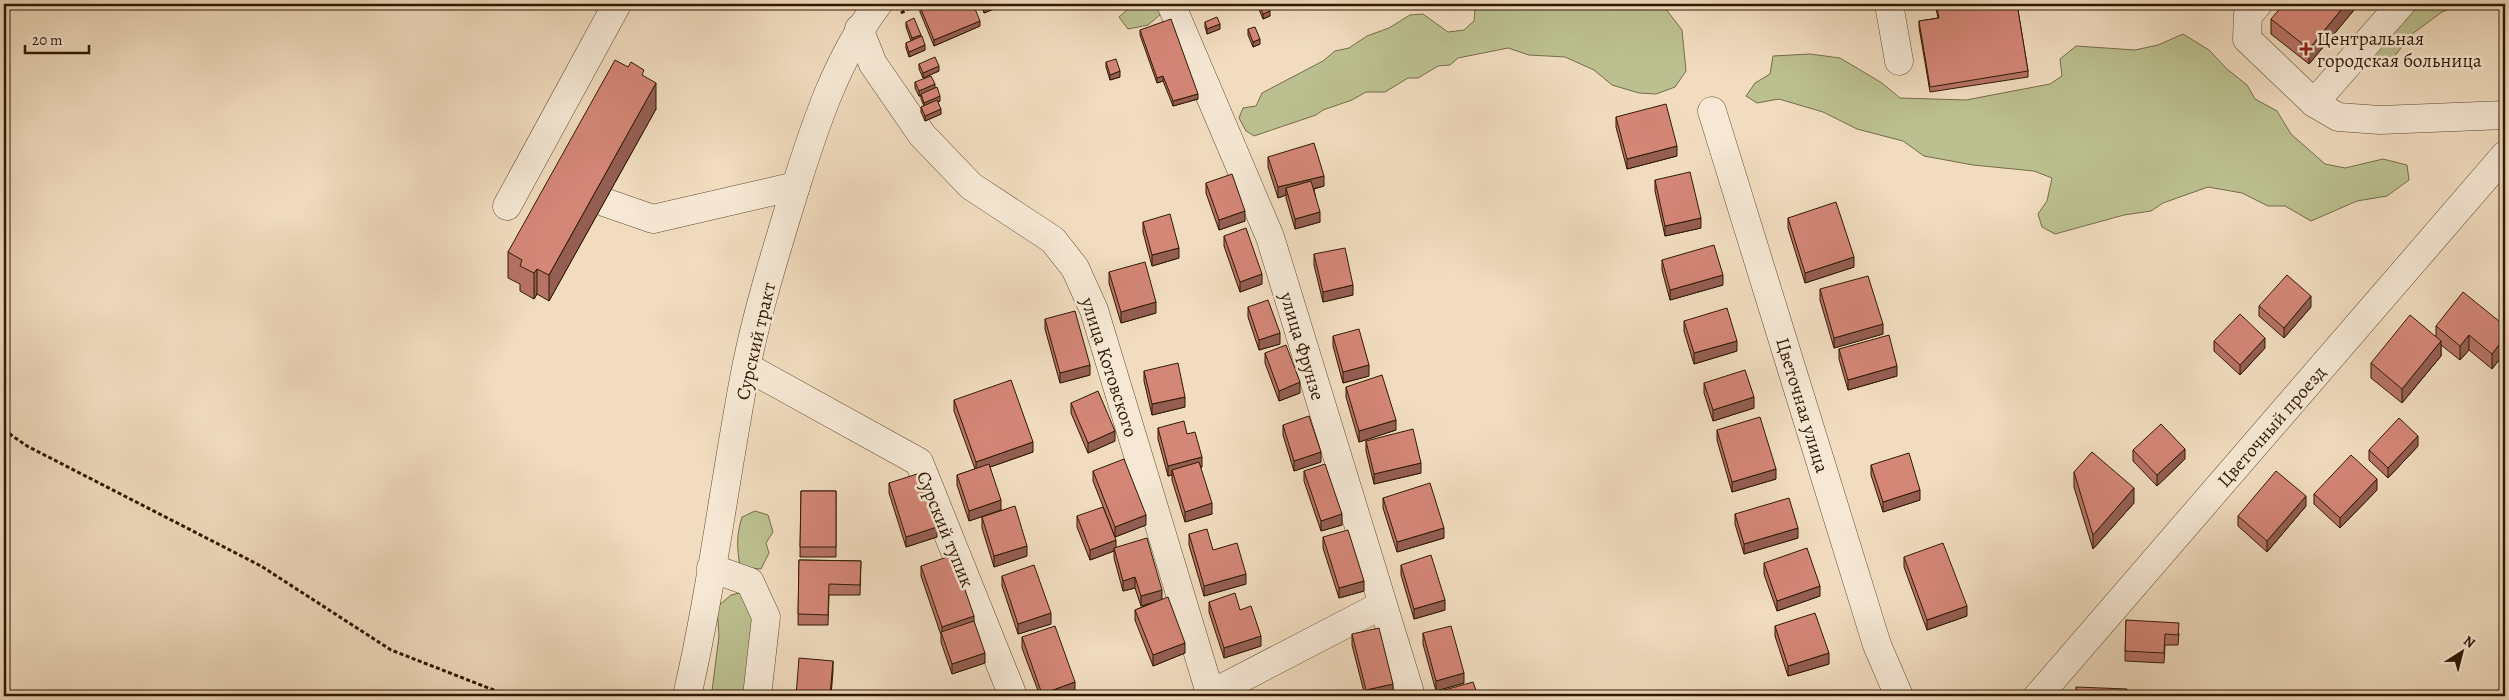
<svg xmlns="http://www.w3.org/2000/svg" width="2509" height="700" viewBox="0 0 2509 700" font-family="Alegreya,serif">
	<rect width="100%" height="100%" fill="#f1dcbf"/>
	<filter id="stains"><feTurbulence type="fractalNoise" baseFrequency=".004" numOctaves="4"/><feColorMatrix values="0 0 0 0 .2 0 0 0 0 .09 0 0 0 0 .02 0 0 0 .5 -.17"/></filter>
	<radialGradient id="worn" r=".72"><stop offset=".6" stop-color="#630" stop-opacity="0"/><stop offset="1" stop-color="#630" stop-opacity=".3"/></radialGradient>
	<g fill="#bcc090" stroke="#766c49">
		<polygon points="1134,4 1155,4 1161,14 1148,25 1128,29 1119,17"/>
		<polygon points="1483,4 1662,4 1682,30 1686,71 1675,87 1656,94 1639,93 1612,85 1594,70 1565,57 1529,55 1508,48 1458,58 1450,65 1438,66 1418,78 1408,78 1385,92 1366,92 1352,100 1323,110 1316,115 1254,136 1246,131 1239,118 1243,108 1256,106 1262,93 1323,61 1335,51 1349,48 1367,36 1389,28 1410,15 1423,14 1448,32 1464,30 1474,21 1475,8"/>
		<polygon points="2416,4 2461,4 2442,12 2412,34 2389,63 2366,61 2383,46"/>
		<polygon points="2183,34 2209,50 2227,69 2247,85 2255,99 2277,111 2291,134 2325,164 2345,168 2383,159 2407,165 2409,180 2387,196 2357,201 2311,221 2285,206 2268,206 2242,193 2208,187 2163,203 2151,211 2124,215 2055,234 2042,227 2038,214 2047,201 2052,178 2034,171 1973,165 1924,156 1903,141 1857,129 1823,112 1779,99 1757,103 1746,96 1755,83 1770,74 1773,56 1810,54 1840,58 1882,83 1900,98 1966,100 2050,84 2062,76 2060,59 2076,46 2135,50 2158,45"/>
		<path d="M 755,511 L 768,515 L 773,532 L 766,543 L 769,553 L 761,569 L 740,567 C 737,547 736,537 742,517 Z"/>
		<polygon points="744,592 750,603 757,664 740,696 716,696 712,691 719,636 717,607 731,595"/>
	</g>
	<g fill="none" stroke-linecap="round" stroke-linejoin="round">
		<polyline stroke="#707a6c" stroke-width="6" points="2504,588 2505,587"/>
		<g stroke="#604a31" stroke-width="29">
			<g id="minor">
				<polyline points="1171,4 1270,237 1411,696"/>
				<polyline points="1889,4 1899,61"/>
				<polyline points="2258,4 2248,15 2247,39 2314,103 2338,117 2380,120 2505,115"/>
				<polyline points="859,29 873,64 922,135 971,186 1053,240 1075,268 1094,310 1211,696"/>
				<polyline points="2314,103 2401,4"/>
				<polyline points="1712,111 1877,645 1899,696"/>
				<polyline points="604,202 653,219 796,186"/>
				<polyline points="507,206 617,4"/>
				<polyline points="747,367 919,462 1013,696"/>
				<polyline points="711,568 750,582 766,617 757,696"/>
				<path d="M 687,696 C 712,588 725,477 746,368 C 758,308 777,248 795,189 C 815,125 837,58 878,4"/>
				<polyline points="1207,696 1382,605"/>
				<polyline points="2038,696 2505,155"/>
			</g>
		</g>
		<g stroke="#301902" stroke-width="3" stroke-dasharray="4 2.5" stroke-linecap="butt">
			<polyline points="901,13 917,4"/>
			<polyline points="4,430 27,446 261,566 391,650 509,696"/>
		</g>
		<use href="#minor" stroke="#f6e8d5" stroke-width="28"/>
	</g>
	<g fill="#b67366" stroke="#301902">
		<polygon points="981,4 1006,4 984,13"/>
		<polygon points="1258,4 1267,4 1270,16 1263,19 1258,7"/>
		<polygon points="1935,4 2017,4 2028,71 2028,77 1930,92 1919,27 1919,21 1938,18"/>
		<polygon points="2359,4 2309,64 2271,34 2271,19"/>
		<polygon points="920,7 980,26 934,46 920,12"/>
		<polygon points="906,22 921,37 925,50 909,57 906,48 906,43 911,41 906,27"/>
		<polygon points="1205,22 1220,29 1207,34 1205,27"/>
		<polygon points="1248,29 1260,44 1253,47 1248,35"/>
		<polygon points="1140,30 1198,99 1173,106 1163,81 1157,83 1140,35"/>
		<polygon points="1106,62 1120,77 1110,80 1106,67"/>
		<polygon points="919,64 939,71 923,78 919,69"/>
		<polygon points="644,76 656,109 549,301 537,294 534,299 520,291 520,284 508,278 508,252"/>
		<polygon points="915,82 935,88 940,101 938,102 941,114 925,121 921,112 921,107 924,106 921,99 921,96 919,96 915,88"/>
		<polygon points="1616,117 1677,156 1627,169 1616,127"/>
		<polygon points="1268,157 1324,186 1314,189 1320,222 1295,229 1286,198 1286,195 1278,198 1268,167"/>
		<polygon points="1655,180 1701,228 1665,236 1655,191"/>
		<polygon points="1206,183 1245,221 1219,230 1206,193"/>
		<polygon points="1788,218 1854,267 1805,283 1788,228"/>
		<polygon points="1143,222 1179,258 1152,266 1143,232"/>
		<polygon points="1224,236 1262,284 1240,292 1224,246"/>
		<polygon points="1314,254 1353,295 1323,302 1314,265"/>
		<polygon points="1662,260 1723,285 1670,300 1662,270"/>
		<polygon points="1109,272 1156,313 1121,323 1109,283"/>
		<polygon points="1820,289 1883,334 1834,348 1820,300"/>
		<polygon points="2259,306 2311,307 2284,338 2259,316"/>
		<polygon points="1248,307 1280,344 1259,350 1248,317"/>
		<polygon points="1045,319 1090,375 1060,383 1045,329"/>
		<polygon points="1684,321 1737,351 1694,364 1684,331"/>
		<polygon points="2436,326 2505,326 2505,352 2492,369 2469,350 2460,360 2441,345 2441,356 2402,403 2371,378 2371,363 2436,336"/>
		<polygon points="1333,336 1369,376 1343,383 1333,346"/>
		<polygon points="2214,341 2265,348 2240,375 2214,351"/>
		<polygon points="1839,349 1897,376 1848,390 1839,359"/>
		<polygon points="1265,353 1300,393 1279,401 1265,363"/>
		<polygon points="1144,371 1185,407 1152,415 1144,381"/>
		<polygon points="1704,383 1754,408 1713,421 1704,393"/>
		<polygon points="1346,387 1396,430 1359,442 1346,397"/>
		<polygon points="954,400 1033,452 990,467 1001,510 969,521 957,485 957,475 975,469 954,411"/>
		<polygon points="1071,403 1115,441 1088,453 1071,413"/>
		<polygon points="1283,425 1321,462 1294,471 1283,435"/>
		<polygon points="1158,428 1187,434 1202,467 1200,468 1212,514 1185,522 1172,480 1172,475 1168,476 1158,439"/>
		<polygon points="1717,430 1776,479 1732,492 1717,440"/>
		<polygon points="1366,441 1421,473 1374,484 1366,451"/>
		<polygon points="2418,446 2388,478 2369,460 2369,450"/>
		<polygon points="2133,450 2185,459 2157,486 2133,461"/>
		<polygon points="1871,465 1920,500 1883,512 1871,475"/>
		<polygon points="1093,471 1146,525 1115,537 1093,481"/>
		<polygon points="1304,471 1342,525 1321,531 1304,481"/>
		<polygon points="2074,472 2134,503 2093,549 2074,487"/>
		<polygon points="889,483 937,537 906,547 889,493"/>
		<polygon points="2377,490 2340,528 2314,504 2314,494"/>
		<polygon points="801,491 836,491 836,557 800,557"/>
		<polygon points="1383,498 1444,538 1397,552 1383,508"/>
		<polygon points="2306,506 2267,552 2238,526 2238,516"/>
		<polygon points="1735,514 1798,538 1744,554 1735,524"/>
		<polygon points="1077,516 1116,547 1162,599 1185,653 1153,666 1135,620 1135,610 1152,603 1141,606 1135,588 1123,591 1114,558 1114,551 1090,560 1077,527"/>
		<polygon points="982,517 1027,556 994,567 982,528"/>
		<polygon points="1189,534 1213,550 1246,584 1204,596 1189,545"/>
		<polygon points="1323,537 1364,591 1339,598 1323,548"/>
		<polygon points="1904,557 1967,616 1927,630 1904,567"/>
		<polygon points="799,560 861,561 860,595 829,595 828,625 798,625"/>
		<polygon points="1764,563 1820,596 1777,611 1764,574"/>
		<polygon points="1401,565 1445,610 1414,619 1401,575"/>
		<polygon points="921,566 974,622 985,663 952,674 941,642 941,635 921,576"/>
		<polygon points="1002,576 1051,624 1018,634 1002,586"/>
		<polygon points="1209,602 1240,610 1261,646 1224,658 1209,612"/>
		<polygon points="2126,620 2179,633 2178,645 2165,645 2164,663 2125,661"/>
		<polygon points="1775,626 1829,664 1788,676 1775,636"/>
		<polygon points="1423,633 1464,683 1436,691 1423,644"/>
		<polygon points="1352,634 1393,693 1399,696 1365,696 1352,645"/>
		<polygon points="1022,637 1075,693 1064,696 1040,696 1022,648"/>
	</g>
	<g fill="#945e53" stroke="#301902">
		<polygon points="994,4 1006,4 984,13 984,8"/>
		<polygon points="2346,4 2359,4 2309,64 2309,49"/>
		<polygon points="1270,11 1270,16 1263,19 1263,14"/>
		<polygon points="980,21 980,26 934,46 934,40"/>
		<polygon points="1220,24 1220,29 1207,34 1207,29"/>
		<polygon points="921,35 921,40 912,43 912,38"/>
		<polygon points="1260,39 1260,44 1253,47 1253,42"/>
		<polygon points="925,45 925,50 909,57 909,52"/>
		<polygon points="939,66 939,71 923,78 923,73"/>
		<polygon points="1120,71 1120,77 1110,80 1110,75"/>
		<polygon points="1163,76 1163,81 1157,83 1157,78"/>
		<polygon points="656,83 656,109 549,301 549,275"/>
		<polygon points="935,84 935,90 921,94 921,96 919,96 919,91"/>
		<polygon points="1198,94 1198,99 1173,106 1173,101"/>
		<polygon points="940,96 940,101 924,108 924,103"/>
		<polygon points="941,109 941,114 925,121 925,116"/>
		<polygon points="1677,146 1677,156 1627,169 1627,159"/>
		<polygon points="1324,176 1324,186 1288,195 1286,188 1286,195 1278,198 1278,187"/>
		<polygon points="1245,211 1245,221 1219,230 1219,220"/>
		<polygon points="1320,212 1320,222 1295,229 1295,219"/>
		<polygon points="1701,218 1701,228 1665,236 1665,226"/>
		<polygon points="1179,248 1179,258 1152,266 1152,255"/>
		<polygon points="1854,257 1854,267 1805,283 1805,273"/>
		<polygon points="537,269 537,294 534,299 534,273"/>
		<polygon points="1262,274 1262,284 1240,292 1240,282"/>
		<polygon points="1723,275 1723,285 1670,300 1670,290"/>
		<polygon points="1353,285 1353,295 1323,302 1323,292"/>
		<polygon points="2311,296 2311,307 2284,338 2284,328"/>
		<polygon points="1156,302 1156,313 1121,323 1121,312"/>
		<polygon points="1883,324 1883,334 1834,348 1834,338"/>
		<polygon points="1280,333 1280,344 1259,350 1259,340"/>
		<polygon points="2469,335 2469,350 2460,360 2460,346"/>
		<polygon points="2505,337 2505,352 2492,369 2492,354"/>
		<polygon points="2265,338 2265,348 2240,375 2240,365"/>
		<polygon points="1737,341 1737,351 1694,364 1694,353"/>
		<polygon points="2441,341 2441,356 2402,403 2402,389"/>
		<polygon points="1090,365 1090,375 1060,383 1060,373"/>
		<polygon points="1369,365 1369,376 1343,383 1343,372"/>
		<polygon points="1897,366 1897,376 1848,390 1848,380"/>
		<polygon points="1300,382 1300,393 1279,401 1279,391"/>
		<polygon points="1185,397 1185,407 1152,415 1152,404"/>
		<polygon points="1754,397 1754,408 1713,421 1713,410"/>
		<polygon points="1396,420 1396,430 1359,442 1359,431"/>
		<polygon points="1115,431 1115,441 1088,453 1088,443"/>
		<polygon points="2418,436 2418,446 2388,478 2388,468"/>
		<polygon points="1033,442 1033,452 976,472 976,462"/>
		<polygon points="2185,449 2185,459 2157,486 2157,475"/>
		<polygon points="1321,452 1321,462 1294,471 1294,461"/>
		<polygon points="1202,457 1202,467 1174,475 1172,470 1172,475 1168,476 1168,466"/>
		<polygon points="1421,463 1421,473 1374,484 1374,474"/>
		<polygon points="1776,469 1776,479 1732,492 1732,482"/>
		<polygon points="2377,479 2377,490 2340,528 2340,518"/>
		<polygon points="2134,488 2134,503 2093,549 2093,535"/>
		<polygon points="1920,490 1920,500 1883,512 1883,502"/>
		<polygon points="2306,496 2306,506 2267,552 2267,541"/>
		<polygon points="1001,500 1001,510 969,521 969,511"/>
		<polygon points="1212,503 1212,514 1185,522 1185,512"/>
		<polygon points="1342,514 1342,525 1321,531 1321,521"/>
		<polygon points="1146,515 1146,525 1115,537 1115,527"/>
		<polygon points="937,527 937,537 906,547 906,537"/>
		<polygon points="1444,528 1444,538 1397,552 1397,542"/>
		<polygon points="1798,528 1798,538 1744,554 1744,544"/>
		<polygon points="1116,540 1116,550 1114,548 1114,551 1090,560 1090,550"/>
		<polygon points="1027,546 1027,556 994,567 994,556"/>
		<polygon points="1246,574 1246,584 1204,596 1204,586"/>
		<polygon points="1135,577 1135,588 1123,591 1123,581"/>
		<polygon points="1364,581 1364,591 1339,598 1339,588"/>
		<polygon points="1820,586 1820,596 1777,611 1777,601"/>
		<polygon points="1162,590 1162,600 1141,606 1141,596"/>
		<polygon points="1445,600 1445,610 1414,619 1414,609"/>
		<polygon points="1967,606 1967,616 1927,630 1927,620"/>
		<polygon points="1051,613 1051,624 1018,634 1018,624"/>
		<polygon points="974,616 974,626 942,634 942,627"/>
		<polygon points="1261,636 1261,646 1224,658 1224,648"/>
		<polygon points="1185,643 1185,653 1153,666 1153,655"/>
		<polygon points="985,653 985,663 952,674 952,664"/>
		<polygon points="1829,653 1829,664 1788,676 1788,666"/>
		<polygon points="833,661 833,671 831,696 830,696"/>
		<polygon points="1464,673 1464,683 1436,691 1436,681"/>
		<polygon points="1075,682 1075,693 1064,696 1042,696 1042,694"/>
		<polygon points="1393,684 1393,694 1384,696 1366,696 1366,690"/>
	</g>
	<g fill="#d48677" stroke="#301902">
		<polygon points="927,4 973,4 980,21 934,40 920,7"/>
		<polygon points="983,4 994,4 984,8"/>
		<polygon points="1259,4 1267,4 1270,11 1263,14"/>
		<polygon points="1936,4 2017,4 2028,71 1930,87 1919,21 1939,18"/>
		<polygon points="2284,4 2346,4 2309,49 2271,19"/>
		<polygon points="1217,17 1220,24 1207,29 1205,22"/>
		<polygon points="914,18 921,35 912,38 906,22"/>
		<polygon points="1171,19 1198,94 1173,101 1163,76 1157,78 1140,30"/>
		<polygon points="1255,27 1260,39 1253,42 1248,29"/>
		<polygon points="922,36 925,45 909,52 906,43"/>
		<polygon points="935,57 939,66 923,73 919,64"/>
		<polygon points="1116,59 1120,71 1110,75 1106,62"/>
		<polygon points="615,60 628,67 631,62 644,70 642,75 656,83 549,275 537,269 534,273 520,266 522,260 508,252"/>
		<polygon points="931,76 935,84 919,91 915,82"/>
		<polygon points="937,87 940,96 924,103 921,94"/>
		<polygon points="937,100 941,109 925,116 921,107"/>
		<polygon points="1666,104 1677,146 1627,159 1616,117"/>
		<polygon points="1314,143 1324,176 1278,187 1268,157"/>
		<polygon points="1690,172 1701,218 1665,226 1655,180"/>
		<polygon points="1232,174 1245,211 1219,220 1206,183"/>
		<polygon points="1311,181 1320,212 1295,219 1286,188"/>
		<polygon points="1836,202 1854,257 1805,273 1788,218"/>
		<polygon points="1170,214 1179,248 1152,255 1143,222"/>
		<polygon points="1246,228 1262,274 1240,282 1224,236"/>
		<polygon points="1714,245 1723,275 1670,290 1662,260"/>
		<polygon points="1345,248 1353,285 1323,292 1314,254"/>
		<polygon points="1145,262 1156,302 1121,312 1109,272"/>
		<polygon points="2287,275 2311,296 2284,328 2259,306"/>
		<polygon points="1868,276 1883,324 1834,338 1820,289"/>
		<polygon points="2463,292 2505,326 2505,337 2492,354 2469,335 2460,346 2436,326"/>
		<polygon points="1268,300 1280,333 1259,340 1248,307"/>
		<polygon points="1727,308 1737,341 1694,353 1684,321"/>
		<polygon points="1075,311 1090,365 1060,373 1045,319"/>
		<polygon points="2240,314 2265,338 2240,365 2214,341"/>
		<polygon points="2410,315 2441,341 2402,389 2371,363"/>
		<polygon points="1359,329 1369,365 1343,372 1333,336"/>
		<polygon points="1889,335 1897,366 1848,380 1839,349"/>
		<polygon points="1286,345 1300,382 1279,391 1265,353"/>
		<polygon points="1178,363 1185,397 1152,404 1144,371"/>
		<polygon points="1745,370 1754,397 1713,410 1704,383"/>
		<polygon points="1382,375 1396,420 1359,431 1346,387"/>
		<polygon points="1011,380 1033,442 976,462 954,400"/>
		<polygon points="1098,391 1115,431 1088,443 1071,403"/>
		<polygon points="1309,416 1321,452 1294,461 1283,425"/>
		<polygon points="1760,417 1776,469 1732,482 1717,430"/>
		<polygon points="2399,418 2418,436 2388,468 2369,450"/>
		<polygon points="1184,421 1187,434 1195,432 1202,457 1168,466 1158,428"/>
		<polygon points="2161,424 2185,449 2157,475 2133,450"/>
		<polygon points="1413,429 1421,463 1374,474 1366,441"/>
		<polygon points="2092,452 2134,488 2093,535 2074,472"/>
		<polygon points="1909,453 1920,490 1883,502 1871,465"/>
		<polygon points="2351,455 2377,479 2340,518 2314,494"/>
		<polygon points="1124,459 1146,515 1115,527 1093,471"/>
		<polygon points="1199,462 1212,503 1185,512 1172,470"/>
		<polygon points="989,464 1001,500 969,511 957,475"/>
		<polygon points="1325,464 1342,514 1321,521 1304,471"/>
		<polygon points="2276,471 2306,496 2267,541 2238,516"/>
		<polygon points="920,473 937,527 906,537 889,483"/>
		<polygon points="1430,483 1444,528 1397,542 1383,498"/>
		<polygon points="801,491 836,491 836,547 800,547"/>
		<polygon points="1789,498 1798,528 1744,544 1735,514"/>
		<polygon points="1015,506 1027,546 994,556 982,517"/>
		<polygon points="1103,507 1116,540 1090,550 1077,516"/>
		<polygon points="1207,529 1213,550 1237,543 1246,574 1204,586 1189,534"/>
		<polygon points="1348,530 1364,581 1339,588 1323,537"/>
		<polygon points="1147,538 1162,590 1141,596 1135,577 1123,581 1114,548"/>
		<polygon points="1943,543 1967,606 1927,620 1904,557"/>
		<polygon points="1807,548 1820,586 1777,601 1764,563"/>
		<polygon points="953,555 974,616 942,627 921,566"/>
		<polygon points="1431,555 1445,600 1414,609 1401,565"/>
		<polygon points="799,560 861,561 860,585 829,584 828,615 798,614"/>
		<polygon points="1034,565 1051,613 1018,624 1002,576"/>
		<polygon points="1235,593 1240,610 1251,606 1261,636 1224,648 1209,602"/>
		<polygon points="1168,597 1185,643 1153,655 1135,610"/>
		<polygon points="1815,613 1829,653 1788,666 1775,626"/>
		<polygon points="2126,620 2179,623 2178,635 2165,634 2164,653 2125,651"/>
		<polygon points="974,621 985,653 952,664 941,632"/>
		<polygon points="1055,626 1075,682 1042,694 1022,637"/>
		<polygon points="1451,626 1464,673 1436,681 1423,633"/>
		<polygon points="1379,628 1393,684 1366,690 1352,634"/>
		<polygon points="799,658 833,661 830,696 796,696"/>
		<polygon points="1473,682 1478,696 1443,696 1441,691"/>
		<polygon points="2076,687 2127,689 2127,696 2076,696"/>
		<polygon points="1397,692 1399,696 1382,696"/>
	</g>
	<path fill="#8f2418" stroke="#f6e8d5" stroke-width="2" d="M2303.5 41.5h5v5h5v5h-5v5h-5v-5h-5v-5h5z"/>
	<g text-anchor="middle" stroke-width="5" stroke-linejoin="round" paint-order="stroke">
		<g font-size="19" fill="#301902" stroke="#f6e8d5" text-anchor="start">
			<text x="2317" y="45">Центральная<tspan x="2317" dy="22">городская больница</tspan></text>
		</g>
		<g font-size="19" fill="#301902" stroke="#f6e8d5">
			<text transform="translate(755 341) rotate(-77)" y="7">Сурский тракт</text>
			<text transform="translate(1303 346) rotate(73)" y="7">улица Фрунзе</text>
			<text transform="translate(1110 367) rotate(72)" y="7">улица Котовского</text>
			<text transform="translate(1803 405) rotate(73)" y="7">Цветочная улица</text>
			<text transform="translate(2271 426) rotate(-49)" y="7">Цветочный проезд</text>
			<text transform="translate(946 529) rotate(68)" y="7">Сурский тупик</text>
		</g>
	</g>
	<rect width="2509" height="700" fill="none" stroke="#f1dcbf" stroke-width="20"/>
	<rect x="5" y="5" width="2499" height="690" fill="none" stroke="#301902" stroke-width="2.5"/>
	<rect x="10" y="10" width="2489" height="680" fill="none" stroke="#301902"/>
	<g transform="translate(2462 652) rotate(36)" stroke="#f6e8d5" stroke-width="4" paint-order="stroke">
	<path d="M0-4L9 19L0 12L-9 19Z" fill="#301902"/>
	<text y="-8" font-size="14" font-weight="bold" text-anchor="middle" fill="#301902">N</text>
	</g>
	<path d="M25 45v8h64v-8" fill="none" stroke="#301902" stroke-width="2.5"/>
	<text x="32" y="45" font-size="15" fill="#301902" stroke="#f6e8d5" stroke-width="4" paint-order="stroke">20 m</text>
	<rect width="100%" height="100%" filter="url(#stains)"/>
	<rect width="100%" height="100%" fill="url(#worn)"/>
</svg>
